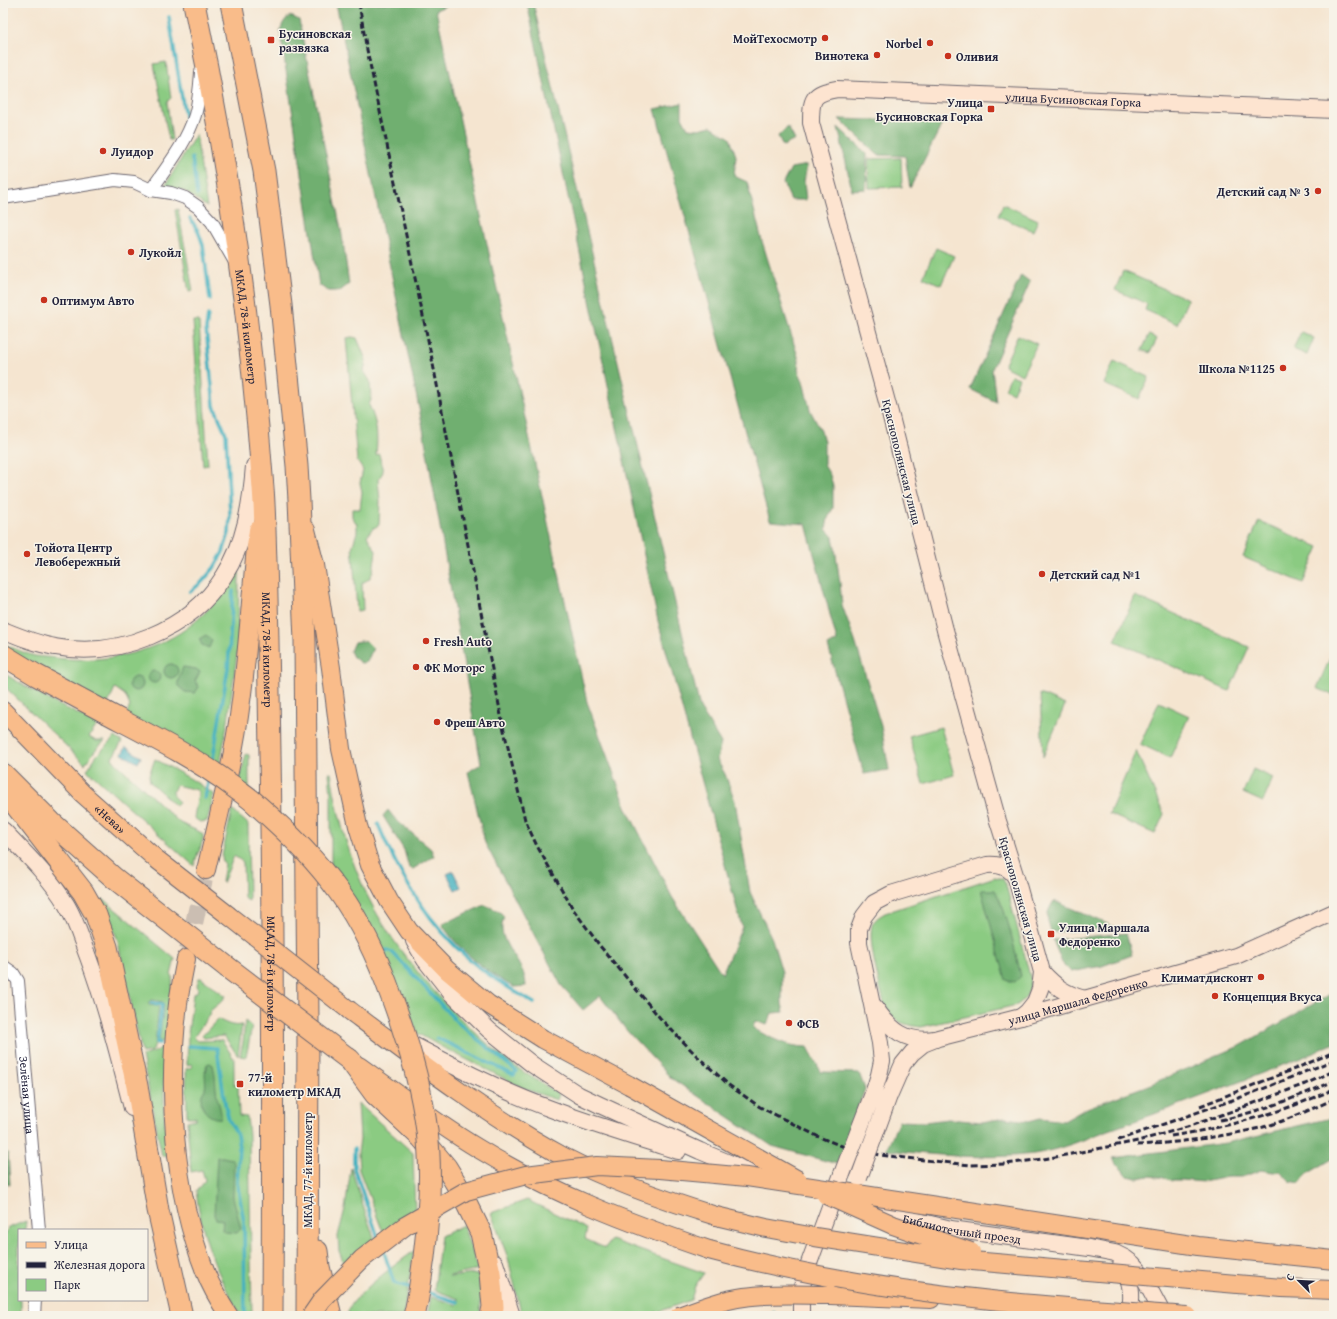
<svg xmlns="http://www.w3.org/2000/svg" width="1337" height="1319" font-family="'Gentium Book Plus',serif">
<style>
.green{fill:#8bcb82;stroke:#56765e}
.forest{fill:#70af70;stroke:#496856}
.water{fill:#43b1c0;stroke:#326a7e}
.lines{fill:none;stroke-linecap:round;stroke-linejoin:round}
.stream{stroke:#43b1c0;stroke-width:3.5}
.primary-tunnel{stroke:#cbbeb2;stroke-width:18;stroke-dasharray:18 9;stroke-linecap:butt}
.street-casing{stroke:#6c666f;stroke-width:14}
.secondary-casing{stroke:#6c666f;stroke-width:18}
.primary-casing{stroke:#6c666f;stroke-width:20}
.highway-casing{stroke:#6c666f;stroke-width:23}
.street{stroke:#fff;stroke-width:12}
.secondary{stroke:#fde4d0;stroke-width:16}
.primary{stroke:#f9bc8a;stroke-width:18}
.highway{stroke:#f9bc8a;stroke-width:21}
.rail{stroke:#22223b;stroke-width:3;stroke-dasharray:6 3;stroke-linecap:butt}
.secondary-bridge-casing{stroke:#6c666f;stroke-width:18;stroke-linecap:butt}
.primary-bridge-casing{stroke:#6c666f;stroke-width:20;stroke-linecap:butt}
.highway-bridge-casing{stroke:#6c666f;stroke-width:23;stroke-linecap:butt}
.secondary-bridge{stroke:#fde4d0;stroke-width:16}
.primary-bridge{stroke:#f9bc8a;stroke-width:18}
.highway-bridge{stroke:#f9bc8a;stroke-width:21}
.poi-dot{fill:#c8321e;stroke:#f7f3e8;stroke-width:1.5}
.labels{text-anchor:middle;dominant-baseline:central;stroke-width:3;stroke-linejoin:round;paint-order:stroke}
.poi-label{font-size:12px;font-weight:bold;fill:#22223b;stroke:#f7f3e8;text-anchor:start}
.street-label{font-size:12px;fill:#22223b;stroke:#f7f3e8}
</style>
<rect width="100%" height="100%" fill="#f7f3e8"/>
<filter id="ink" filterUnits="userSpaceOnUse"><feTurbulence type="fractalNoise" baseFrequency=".025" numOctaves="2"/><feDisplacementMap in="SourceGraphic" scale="8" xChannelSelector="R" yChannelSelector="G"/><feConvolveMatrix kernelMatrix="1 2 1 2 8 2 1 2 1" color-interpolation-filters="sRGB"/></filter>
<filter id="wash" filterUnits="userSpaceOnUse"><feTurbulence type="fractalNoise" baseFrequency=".012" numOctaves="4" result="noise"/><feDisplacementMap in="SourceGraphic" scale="16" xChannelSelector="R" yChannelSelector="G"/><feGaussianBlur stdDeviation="0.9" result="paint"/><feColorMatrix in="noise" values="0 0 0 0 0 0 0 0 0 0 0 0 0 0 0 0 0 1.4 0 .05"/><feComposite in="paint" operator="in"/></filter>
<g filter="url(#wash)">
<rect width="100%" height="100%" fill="#f5e5d0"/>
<path class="green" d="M166,62L171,98L167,102L172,140H169L154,64Z
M196,134L207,207L184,191L165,186Z
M901,158L902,187L869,188L868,159Z
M1003,204L1038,220L1033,231L998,216Z
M178,209L193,291L189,292L175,210Z
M936,248L954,256L941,285L923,277Z
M1123,271L1188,299L1177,324L1145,310L1147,304L1115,290Z
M193,321H199L208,465L203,466Z
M1301,332L1314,338L1307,355L1293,349Z
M1018,335L1037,344L1022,375L1004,366Z
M1149,335L1157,339L1150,353L1142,350Z
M352,337L357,338L366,360L364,371L370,381L371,400L369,405C377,423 378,434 376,455L379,454L383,472L378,480L380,501L379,525L372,529L367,536L376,551L373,572L369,579L362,583L363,610L357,611L353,556L352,548L357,532V524L352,517V509H360L362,492L360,483L363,470L357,461L346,338Z
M1114,361L1149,377L1139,399L1104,384Z
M1011,375L1019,378L1013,393L1005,389Z
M1259,521L1319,547L1303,583L1243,557Z
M237,573H239L238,647L228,720L219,770L126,715L130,706L125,695L115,688L107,706L3,648V644C13,648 24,653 35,656C41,657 49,657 56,658C102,663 149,655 187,628C208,613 222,593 237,573Z
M1135,596L1249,647L1229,691L1115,641Z
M1334,649V696L1317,688Z
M3,673L51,701L98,724L89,737L96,741H105L97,748L85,764L3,685Z
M1040,694L1065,705L1043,757Z
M1159,702L1189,716L1170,758L1140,744Z
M941,727L954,775L923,784L909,736Z
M115,737L122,742L112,758L115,762L180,823L200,832L203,835V839L199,852H198L194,866L87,770L97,755Z
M1136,751L1164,814L1155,834L1109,814Z
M246,754L249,755V792L239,783Z
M155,759L191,779L214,794L207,821L200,822L194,818L198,793L197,790L176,785L173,791V796L179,802L176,806L150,782L149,775Z
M1253,769L1273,778L1263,802L1243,793Z
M329,773H331C337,811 346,848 362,884C390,949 449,1012 503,1057C520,1071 540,1082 559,1094L557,1100L525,1089L440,1046L417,1033L401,992L331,874V796Z
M232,810L248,824L249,901L244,898L243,862L234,856L223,883L222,882L225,864L223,862L222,856Z
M995,877L1003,879L1006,885L1031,980C1030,991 1027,999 1017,1005L921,1027C903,1025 891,1021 884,1003C880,986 866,937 873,923C876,918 880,916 885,913Z
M103,899L175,959L171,975L173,977L165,1042L159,1041L164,1005L163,1002L151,1000L148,1003L149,1005L159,1006L155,1044L152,1051L142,1053L117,938L101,900Z
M199,978H201L226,996L221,1002L210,1011L209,1015L194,1037L198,1041L222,1040L234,1059V1085H238L239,1116L247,1117L249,1135L252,1316H241C218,1277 201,1236 196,1190L200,1188L205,1180L202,1170L191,1172L187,1121L196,1119V1117H187L186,1069L192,1067L191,1064L187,1065L188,1034L193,994L197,992L198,988L197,985Z
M218,1019C225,1023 233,1027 242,1025L238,1056L224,1036L204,1038L202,1036Z
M245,1021L252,1027L246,1057L240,1056L243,1042Z
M160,1048H164V1110L167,1155L162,1156L142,1056L157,1051Z
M358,1103L413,1153L415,1213L386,1236L381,1227L359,1170L358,1153L360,1139Z
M351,1168L365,1212L376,1243L346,1269L339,1251L338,1236L345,1209Z
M527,1200L587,1229L585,1239L605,1248L611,1240L704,1273L695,1286L691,1300L646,1316H522L508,1258L491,1213Z
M26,1221L25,1230H19V1300H21V1316H3V1239L8,1228Z
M463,1225L478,1268L474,1271L449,1276L450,1277L474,1274L479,1276L481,1299L480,1316H465L456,1313L455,1316H427L431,1297L457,1305L459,1299L434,1290L441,1236Z
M414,1251L403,1316H348C343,1301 402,1260 414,1251Z"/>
<path class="forest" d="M336,3H452L436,10L587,702L627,809L672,897L722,974L742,927L658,621L527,3H533L700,708L721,743L717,760L725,774L735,801L750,892L772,939L782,972V1004L784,1012L772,1013L767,1025L755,1021L753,1028C770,1038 787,1047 808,1047L821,1072L859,1073L865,1089L837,1164L772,1146L671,1078L627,1031L600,996L583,1010L561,985L485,843L468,772L481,764L422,423Z
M291,16L299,20L342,235L349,284L340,291H328L319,285L280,31C282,25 284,19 291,16Z
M682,103V117L688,128L699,129L711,126L730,138L736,156L734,176L747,182L762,241L799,360L798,370L803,381L810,410L821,431L824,442V465L830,475L833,486V508L828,518L826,529L833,537L835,548L840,583L842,605L855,641L881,726L889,770L864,774L828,646L837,641L806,524L770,521L655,109Z
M839,119L943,122L910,188L905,156L878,155Z
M788,127L795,140L783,146L778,136Z
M838,127L867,154L866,189L852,190Z
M807,165L804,182L806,200H791L783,183L791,168Z
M1021,275L1030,282L992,369L996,402L970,389Z
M206,635L212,640L209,648L202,645L199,639Z
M361,641L367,642L373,648L367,662L361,663L353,657L350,651L354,642Z
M164 671a7 7 0 1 1 14 0a7 7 0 1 1-14 0Z
M183,667L196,669L200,672L195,681L199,687L195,693L185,692L178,686C177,680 181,673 183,667Z
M148 677a6 6 0 1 1 12 0a6 6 0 1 1-12 0Z
M129 684a7 7 0 1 1 14 0a7 7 0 1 1-14 0Z
M388,810L396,820L431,849L434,856L413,869L409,868L404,850L383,816Z
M981,890H995C1009,917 1014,947 1021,976L1015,982L1006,980Z
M1054,901L1117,928L1051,932C1047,918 1045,914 1054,901Z
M485,905L499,911L504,916C502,923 501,928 503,935C507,952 526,966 526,986L514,987C490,975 456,948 442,924Z
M1126,933L1132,955L1102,966L1071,972L1062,963L1053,940Z
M1334,992V1043L1316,1052C1247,1079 1179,1106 1109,1130C1085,1139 1060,1150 1034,1154C984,1160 935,1155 886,1150L899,1121L925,1122L948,1119L982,1122L1005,1118L1029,1121L1040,1118L1064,1121L1087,1108L1151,1084L1242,1045Z
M210,1063L213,1065C216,1075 215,1086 217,1096C218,1103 222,1111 221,1118C209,1120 198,1107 202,1095C202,1093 204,1091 205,1089C207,1080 203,1075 207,1064Z
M1334,1116V1158L1307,1174L1300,1183L1290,1181L1280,1171L1273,1172L1261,1170L1242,1177H1227L1203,1182L1182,1180H1171L1160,1177L1149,1176L1138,1178L1127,1176L1113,1158L1226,1143L1327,1119Z
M3,1151L8,1153L10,1185L3,1183Z
M217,1157H223L232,1159L234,1163L233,1197L241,1229L237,1233L224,1232L222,1230L223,1220L216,1219L214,1215Z"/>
<path class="water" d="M126,747L141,757L138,763L122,754Z
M453,871L461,887L455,890L447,874Z"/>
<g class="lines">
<path class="stream" d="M169,17L185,117
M192,158L197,195
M190,218L198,231L203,245L210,299
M190,592L202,582L214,568L223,552L229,533L230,515L226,434L214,406L206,329L208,315
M212,764L228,668L233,591
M205,798L209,778
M378,824C399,876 428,923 471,961C490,977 512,990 534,1003
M382,953L387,950L392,952L458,1023L516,1071L514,1075L437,1038
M151,1003L162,1004L157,1043H160
M189,1046L217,1048L225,1104L229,1120L237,1134L239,1147L237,1182L244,1222L245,1316
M354,1149V1168L379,1240
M383,1249L394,1283L412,1288
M426,1292L458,1302
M770,1316L774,1313"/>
</g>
</g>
<g filter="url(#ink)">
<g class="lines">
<path class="primary-tunnel" d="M188,950L206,870"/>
<defs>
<g id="street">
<path d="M151,190C167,167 187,142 195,115C199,101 200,86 201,72"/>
<path d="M3,198L115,180L134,182L151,190L171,193L185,198L198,207L212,222L235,262"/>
<path id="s1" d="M3,966L13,973L18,981L39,1230"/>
<path d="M34,1316L35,1300"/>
</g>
<g id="secondary">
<path d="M3,630C20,637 37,644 55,647C117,659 190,630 224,576C245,544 251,503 254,466"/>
<path d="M3,830C25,853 49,876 66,904C76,920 81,939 88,957C106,1006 119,1057 132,1108"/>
<path d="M414,941L425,960L451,993L489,1030L533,1065L579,1095L600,1105L700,1151L734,1165L759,1174"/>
<path d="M1042,972C1056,987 1065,994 1085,999"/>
<path d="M875,1007C890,1030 906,1043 935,1039"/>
<path id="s2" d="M1021,1017L1027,1012L1035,1002L1040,989L1042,972L1016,878L998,821L945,630L890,413L811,123C811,99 812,93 837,89L1334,110"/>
<path d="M400,1038C449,1064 499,1090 551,1109C593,1125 636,1137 678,1151"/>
<path d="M874,1091L879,1075L882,1061L880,1043L859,943V929L864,916L874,903L891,894L987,865C1000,864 1009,867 1016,878"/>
<path id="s3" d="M889,1096L903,1064L912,1053L923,1044L938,1038L1021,1017L1236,956L1334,912"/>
<path id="s4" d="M873,1210L951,1229L1089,1248L1115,1253L1125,1258L1133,1264L1141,1273L1164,1316"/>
<path d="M495,1263L512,1316"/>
<path d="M1121,1265C1132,1281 1133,1297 1129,1316"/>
<path d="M801,1316V1291L805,1274L842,1174"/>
</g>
<g id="primary">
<path d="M306,530L315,565L331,668L341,749L358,826L370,865L389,901L409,931L447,970L488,1004L543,1039L629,1085"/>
<path id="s5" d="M3,711L83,794L155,858L228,915"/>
<path d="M206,870C219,814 234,759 241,701C249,644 251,587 258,530"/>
<path d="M186,959C183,974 180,989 178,1004C167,1090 173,1190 205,1271C211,1287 220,1302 229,1316"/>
<path d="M349,1010C418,1062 487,1115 564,1157C612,1182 664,1200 716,1216"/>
<path d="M359,1066C398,1094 437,1124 479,1149C551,1193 629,1223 709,1250"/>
<path d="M830,1295L931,1299"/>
</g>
<g id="highway">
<path id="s6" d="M194,3C228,163 251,325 263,488C265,512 265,537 266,561C268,625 269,689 270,753C273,941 273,1128 272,1316"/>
<path d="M231,3L264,171L281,305L297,466L299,500L305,641L308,1024L307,1316"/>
<path d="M3,655L36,675L105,712"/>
<path d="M3,774L51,822L114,878L227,967"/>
<path d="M3,789L83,892L96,915L107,947L137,1086L158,1210L182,1316"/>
<path d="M350,1060L375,1094L421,1137L446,1167L460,1190L481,1233L490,1273L493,1307L491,1316"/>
<path d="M317,1251L319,1267L331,1316"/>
</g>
</defs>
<use href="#street" class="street-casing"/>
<use href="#secondary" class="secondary-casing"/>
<use href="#primary" class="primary-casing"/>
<use href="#highway" class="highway-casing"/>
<use href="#street" class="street"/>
<use href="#secondary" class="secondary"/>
<use href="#primary" class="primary"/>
<use href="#highway" class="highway"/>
<path class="rail" d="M359,3L366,45L432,359L503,726L525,820L537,846L573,909L600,946L660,1018L697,1056L730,1086L760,1107L819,1137L847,1148L880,1155L970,1165L1006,1164L1050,1158L1138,1141L1187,1127L1241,1108L1305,1084L1334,1071
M1200,1106L1297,1068L1334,1052
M1220,1120C1259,1112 1298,1097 1334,1081
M1171,1136C1228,1127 1282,1113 1334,1089
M1118,1140L1250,1094L1334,1060
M1137,1145C1178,1143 1220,1137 1260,1128C1283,1122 1312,1109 1334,1099"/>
<defs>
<path id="secondary-bridge" d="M842,1174L874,1091
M859,1178L889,1096"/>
<path id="primary-bridge" d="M228,915L349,1010
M629,1085L798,1180
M826,1195L893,1225L971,1252
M716,1216L766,1228L815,1237L961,1260L1282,1288L1334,1290
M709,1250C801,1275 896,1290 991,1300C1056,1307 1122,1311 1187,1316
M311,1316L322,1300L362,1259L405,1226L466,1191L526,1175L597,1166L660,1169L747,1177L1198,1246L1334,1260
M679,1316C701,1308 721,1300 744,1297C772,1293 802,1295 830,1295"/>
<path id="highway-bridge" d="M105,712C149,735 194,757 234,787C242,793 250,798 257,805C287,831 316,860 339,892C362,924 379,961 392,998C408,1041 421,1085 427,1131C432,1172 429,1216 424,1257C421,1277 419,1297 414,1316
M227,967L350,1060"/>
</defs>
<use href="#secondary-bridge" class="secondary-bridge-casing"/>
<use href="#primary-bridge" class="primary-bridge-casing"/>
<use href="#highway-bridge" class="highway-bridge-casing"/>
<use href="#secondary-bridge" class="secondary-bridge"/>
<use href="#primary-bridge" class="primary-bridge"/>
<use href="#highway-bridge" class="highway-bridge"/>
</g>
</g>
<g class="poi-dot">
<circle cx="825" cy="38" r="4"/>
<rect x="267" y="36" width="8" height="8" rx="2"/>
<circle cx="930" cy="43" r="4"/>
<circle cx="877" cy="55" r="4"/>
<circle cx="948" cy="56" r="4"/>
<rect x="987" y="105" width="8" height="8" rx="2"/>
<circle cx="103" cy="151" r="4"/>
<circle cx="1318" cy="191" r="4"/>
<circle cx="131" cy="252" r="4"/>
<circle cx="44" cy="300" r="4"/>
<circle cx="1283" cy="368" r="4"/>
<circle cx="27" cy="554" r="4"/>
<circle cx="1042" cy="574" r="4"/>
<circle cx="426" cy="641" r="4"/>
<circle cx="416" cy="667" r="4"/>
<circle cx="437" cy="722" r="4"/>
<rect x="1047" y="930" width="8" height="8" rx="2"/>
<circle cx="1261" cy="977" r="4"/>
<circle cx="1215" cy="996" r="4"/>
<circle cx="789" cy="1023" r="4"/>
<rect x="236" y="1080" width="8" height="8" rx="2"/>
</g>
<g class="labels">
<g class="poi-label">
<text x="279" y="33">Бусиновская<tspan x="279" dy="14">развязка</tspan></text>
<text x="817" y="38" text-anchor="end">МойТехосмотр</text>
<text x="922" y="43" text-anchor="end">Norbel</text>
<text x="869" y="55" text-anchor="end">Винотека</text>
<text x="956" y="56">Оливия</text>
<text x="983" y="102" text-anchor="end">Улица<tspan x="983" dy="14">Бусиновская Горка</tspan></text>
<text x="111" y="151">Луидор</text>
<text x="1310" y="191" text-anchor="end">Детский сад № 3</text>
<text x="139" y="252">Лукойл</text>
<text x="52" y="300">Оптимум Авто</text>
<text x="1275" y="368" text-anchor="end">Школа №1125</text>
<text x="35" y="547">Тойота Центр<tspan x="35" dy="14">Левобережный</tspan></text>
<text x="1050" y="574">Детский сад №1</text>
<text x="434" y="641">Fresh Auto</text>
<text x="424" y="667">ФК Моторс</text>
<text x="445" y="722">Фреш Авто</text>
<text x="1059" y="927">Улица Маршала<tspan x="1059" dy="14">Федоренко</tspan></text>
<text x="1253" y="977" text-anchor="end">Климатдисконт</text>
<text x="1223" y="996">Концепция Вкуса</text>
<text x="797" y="1023">ФСВ</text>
<text x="248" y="1077">77-й<tspan x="248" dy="14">километр МКАД</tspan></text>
</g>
<g class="street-label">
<text stroke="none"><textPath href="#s2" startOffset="1218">улица Бусиновская Горка</textPath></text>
<text stroke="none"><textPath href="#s6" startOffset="328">МКАД, 78-й километр</textPath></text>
<text transform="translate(902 462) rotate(76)">Краснополянская улица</text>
<text stroke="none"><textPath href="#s6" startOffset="652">МКАД, 78-й километр</textPath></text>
<text stroke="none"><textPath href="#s5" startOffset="152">«Нева»</textPath></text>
<text transform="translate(1021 899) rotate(74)">Краснополянская улица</text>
<text stroke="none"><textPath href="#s6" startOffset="976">МКАД, 78-й километр</textPath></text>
<text stroke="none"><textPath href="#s3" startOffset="224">улица Маршала Федоренко</textPath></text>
<text stroke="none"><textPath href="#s1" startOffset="136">Зелёная улица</textPath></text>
<text transform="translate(307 1170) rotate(-90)">МКАД, 77-й километр</text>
<text stroke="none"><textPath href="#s4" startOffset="91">Библиотечный проезд</textPath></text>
</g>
</g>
<rect width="1337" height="1319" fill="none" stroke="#f7f3e8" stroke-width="16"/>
<rect x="18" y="1229" width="130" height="72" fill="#f7f3e8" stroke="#a29fa3"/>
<rect x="26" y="1242" width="20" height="6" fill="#f9bc8a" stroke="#a29fa3"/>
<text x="54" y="1249" font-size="12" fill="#22223b">Улица</text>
<rect x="26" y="1262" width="20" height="6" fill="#22223b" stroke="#a29fa3"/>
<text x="54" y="1269" font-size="12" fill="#22223b">Железная дорога</text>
<rect x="26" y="1279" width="20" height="12" fill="#8bcb82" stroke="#a29fa3"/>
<text x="54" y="1289" font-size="12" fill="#22223b">Парк</text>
<g transform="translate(1299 1281) rotate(294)" stroke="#f7f3e8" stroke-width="3" paint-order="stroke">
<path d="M0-3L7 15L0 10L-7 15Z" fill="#22223b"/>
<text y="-6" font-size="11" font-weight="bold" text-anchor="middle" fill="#22223b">С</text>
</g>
</svg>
